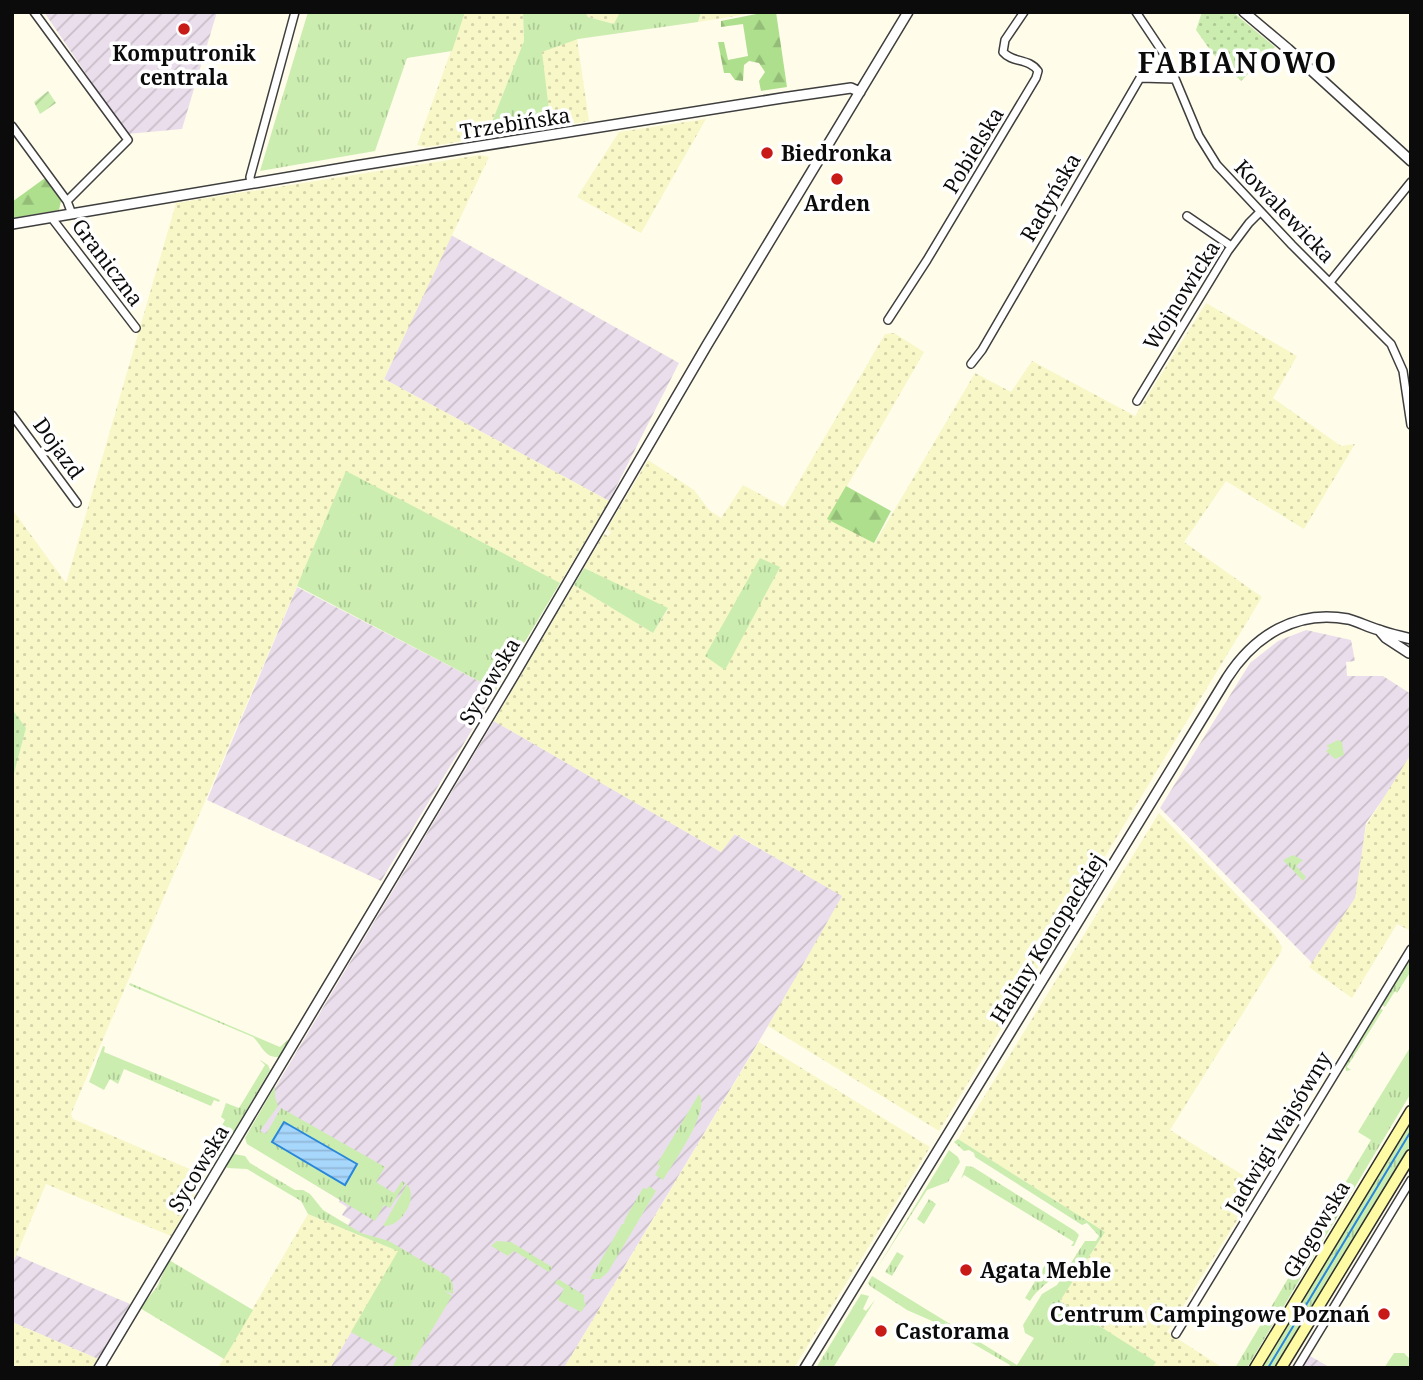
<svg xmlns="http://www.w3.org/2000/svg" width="1423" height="1380" font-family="'Noto Serif',serif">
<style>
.industrial{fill:url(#industrial-furrows)}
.farmland{fill:url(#farmland-dots)}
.grass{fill:url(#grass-tufts)}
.forest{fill:url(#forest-firs)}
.park{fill:url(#park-dots)}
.garden{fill:url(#garden-furrows)}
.water{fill:url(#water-rules);stroke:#2887da;stroke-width:2}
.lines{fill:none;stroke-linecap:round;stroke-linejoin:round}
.stream{stroke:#2887da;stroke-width:2}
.minor-casing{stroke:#3e3e3e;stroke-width:10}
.tertiary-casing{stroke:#3e3e3e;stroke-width:12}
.secondary-casing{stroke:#2d2d2d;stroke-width:13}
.minor{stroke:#fff;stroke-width:7}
.tertiary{stroke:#fff;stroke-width:9}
.secondary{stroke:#fffba5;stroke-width:10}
.poi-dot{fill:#c81a17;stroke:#fff;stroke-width:2.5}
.labels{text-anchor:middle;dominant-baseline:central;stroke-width:7;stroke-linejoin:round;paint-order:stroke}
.poi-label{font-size:21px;font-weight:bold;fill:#0b0b0b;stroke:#fff;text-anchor:start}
.street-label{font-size:21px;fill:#0b0b0b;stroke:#fff}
.district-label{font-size:28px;font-weight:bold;letter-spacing:2px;fill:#0b0b0b;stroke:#fff}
</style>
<defs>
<pattern id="industrial-furrows" width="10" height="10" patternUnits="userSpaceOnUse" patternTransform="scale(1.75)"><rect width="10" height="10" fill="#ebdeec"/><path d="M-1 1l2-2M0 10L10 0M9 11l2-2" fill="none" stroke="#c8bdc9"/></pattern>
<pattern id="farmland-dots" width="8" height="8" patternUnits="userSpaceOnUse" patternTransform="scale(1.75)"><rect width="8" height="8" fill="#f8f7c7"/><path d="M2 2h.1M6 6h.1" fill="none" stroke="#d3d2aa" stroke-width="1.8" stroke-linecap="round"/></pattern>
<pattern id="grass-tufts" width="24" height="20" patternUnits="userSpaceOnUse" patternTransform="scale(1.75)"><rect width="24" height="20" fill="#cbedb0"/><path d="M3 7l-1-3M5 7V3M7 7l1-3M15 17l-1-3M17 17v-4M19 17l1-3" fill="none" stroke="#adca96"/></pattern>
<pattern id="forest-firs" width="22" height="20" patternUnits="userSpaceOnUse" patternTransform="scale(1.75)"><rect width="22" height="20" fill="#addf8d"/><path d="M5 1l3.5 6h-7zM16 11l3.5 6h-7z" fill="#94be78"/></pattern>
<pattern id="park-dots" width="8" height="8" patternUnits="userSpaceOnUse" patternTransform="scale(1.75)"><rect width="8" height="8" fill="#cbedb0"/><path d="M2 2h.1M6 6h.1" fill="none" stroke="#adca96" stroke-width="1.8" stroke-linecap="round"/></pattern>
<pattern id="garden-furrows" width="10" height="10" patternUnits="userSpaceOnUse" patternTransform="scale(1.75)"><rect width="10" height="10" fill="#cbedb0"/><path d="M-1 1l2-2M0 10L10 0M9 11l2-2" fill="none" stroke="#adca96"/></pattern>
<pattern id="water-rules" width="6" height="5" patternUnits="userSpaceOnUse" patternTransform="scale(1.75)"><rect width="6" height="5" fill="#a8d7fc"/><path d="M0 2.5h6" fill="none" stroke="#8fb7d7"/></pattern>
</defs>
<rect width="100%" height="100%" fill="#fffcea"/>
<path class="industrial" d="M44,12H217L182,129L127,134Z
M451,235L679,363L609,501L384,379Z
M297,587L496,690L381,881L207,800Z
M1306,630L1351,640L1355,661L1346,662L1347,676H1383L1411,694V760L1366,823L1356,899L1312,963L1160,808L1250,663L1278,641Z
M494,721L721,852L734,834L843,896L768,1026L564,1368H330L398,1252L327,1222L331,1216L348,1225L351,1220L342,1215L347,1207L339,1202L340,1200L260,1151L253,1125Z
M16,1255L130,1304L98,1359L12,1322V1265Z
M1310,1356L1331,1368H1300L1307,1357Z"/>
<path class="farmland" d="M465,12H523L524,41L486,137L427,147L417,145Z
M585,12H620L615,24L588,17Z
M701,12H760L698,22Z
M577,39L589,121L551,127L541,52Z
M706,119L641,233L577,197L619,132Z
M480,155L489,157L384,379L609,501L560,583L346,472L71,1114L73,1119L206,1176L171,1236L46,1184L12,1265V781L26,728L12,709V509L66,583L176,203Z
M1206,303L1297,356L1273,398L1341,446L1355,444L1304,529L1226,481L1184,542L1262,597L939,1131L768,1026L842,896L735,834L721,852L494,721L574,585L653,633L668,609L584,568L604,534L608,536L611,532L607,529L648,460L694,490L709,510L721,518L743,485L784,507L885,334L894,333L924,352L828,519L875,543L975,373L1011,392L1032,361L1135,416Z
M1411,754V931L1397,924L1352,998L1309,967L1355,898L1366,826Z
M1159,813L1275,935L1282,947L1281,952L1170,1130L1259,1185L1167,1332L1223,1368H1152L1121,1340L1060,1301L1105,1232L958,1139Z
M759,1042L930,1147L794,1368H564Z
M308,1214L399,1251L330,1368H218Z
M12,1322L98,1359L92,1368H12Z"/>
<path class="grass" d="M308,12H465L452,51L407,58L375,151L260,171Z
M523,12H585L588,17L614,24L620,12H701L698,22L578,39L542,52L551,127L486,137L524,41Z
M346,471L560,583L496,690L297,586Z
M760,558L780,567L725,670L705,656Z
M584,568L668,608L653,633L574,585Z
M1338,740L1342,742L1344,755L1335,759L1326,751L1330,748L1326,746Z
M1293,855L1303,860L1296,866L1306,877L1303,881L1283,860Z
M1411,956V971L1397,993L1395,991L1385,1007L1382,1005Z
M130,983L280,1047L290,1038L279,1057C264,1058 262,1045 253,1037L129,985Z
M1379,1008L1383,1010L1347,1067L1351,1070L1346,1071L1345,1064Z
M103,1046L105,1047L104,1052L220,1100L219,1102L214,1100L211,1106L124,1069L118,1084L110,1079L104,1090L89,1082Z
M1411,1046V1093L1247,1368H1235L1309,1243L1308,1236L1312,1238L1371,1140L1358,1132Z
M260,1060L268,1065L270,1070L219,1158L210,1161L203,1158L225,1120L221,1117L226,1103L239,1108L265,1065Z
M275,1086V1097L278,1106L260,1131L266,1134L281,1108L385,1167L376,1182L394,1193L402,1181L405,1183L390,1208L384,1205L375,1221L247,1144L245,1138Z
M699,1094C711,1111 673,1163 663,1180L655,1175L660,1166L657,1164Z
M1411,1120V1145L1277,1366L1276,1368H1261Z
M958,1139L1105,1232L1060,1301L1156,1362L1152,1368H1009L1010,1365L939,1324L907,1310L870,1286L868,1283L872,1276L1017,1365L1034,1338L1025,1333L1023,1325L1042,1294L1057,1285L1085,1241H1096L1099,1236L1087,1223L1082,1225L975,1157L974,1153L969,1150L964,1151L954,1142Z
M949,1150L958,1157L960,1162L948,1182L927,1190L876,1270Z
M234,1154L245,1156L250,1163L295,1190H303L310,1194L323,1210L361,1233L389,1241L449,1277L453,1285V1294L445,1291L452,1296L414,1360H412L413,1361L409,1368H392L397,1358L351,1332L398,1251L308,1214L301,1201L247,1169L227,1168L226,1162Z
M966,1166L973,1167L1075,1231L1079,1235L1074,1246H1071L1074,1242L964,1175L961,1179Z
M407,1184C419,1199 401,1227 383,1226Z
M649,1186L656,1191L608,1272L600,1279H590L622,1224H624L625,1219L643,1188L647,1189Z
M929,1199L936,1204L924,1224L917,1219Z
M497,1241L511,1242L552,1267L549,1272L514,1251L508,1256L491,1246Z
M897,1252L904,1256L892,1276L885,1272Z
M169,1260L253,1310L224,1359L140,1308L157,1287Z
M1045,1265L1056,1271L1059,1267L1060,1269C1051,1283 1038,1287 1030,1301L1025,1298Z
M558,1279L584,1295V1302L586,1304L581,1312L558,1300L564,1289L555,1283Z
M861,1294L869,1296L863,1309L866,1311L875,1300L833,1368H816Z
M1394,1353H1404L1410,1359L1411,1368H1384Z"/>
<path class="forest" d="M767,12H776L787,87L761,91L759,81L765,72L759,63L749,61L744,65L743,81L735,80L730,73H724L718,42H724L728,60L748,56L743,24L721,27V21Z
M45,178L61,201L59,210L12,218V202Z
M846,486L891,511L874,543L827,519Z"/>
<path class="park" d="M1202,12H1233L1275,47L1241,81L1213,54L1196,30Z
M12,709L26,728L12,781Z"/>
<path class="garden" d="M48,91L56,103L40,114L34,102Z"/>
<path class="water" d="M284,1122L357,1164L345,1185L272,1142Z"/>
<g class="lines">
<path class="stream" d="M1268,1368L1411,1131"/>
<defs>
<path id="minor" d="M34,12L128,140L67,201
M1136,12L1166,57L1199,136L1217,165L1292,245L1391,344L1403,371L1411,425
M12,126L67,201L72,214
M251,183L250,177L295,12
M1187,216L1231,246
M51,217L136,328
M1330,282L1411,182
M888,320L927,260L1036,78L1038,71C1029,58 1012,63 1003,52L1005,40L1024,12
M971,364L982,350L1140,78L1175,79
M1137,401L1228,251L1249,223L1260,212
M12,415L77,503
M1176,1334L1411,949
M1297,1368L1411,1180"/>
<path id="tertiary" d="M1244,12L1288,49L1411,161
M12,224L355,166L782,98L851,88L860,92
M1380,631L1386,638L1409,653
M99,1368L514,675L707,345L908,12
M805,1368L1227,678C1254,636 1296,609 1348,619C1359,622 1368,627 1379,630C1389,634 1400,636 1411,639"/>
<path id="secondary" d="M1255,1368L1411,1111
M1281,1368L1411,1155"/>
</defs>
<use href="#minor" class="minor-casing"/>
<use href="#tertiary" class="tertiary-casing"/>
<use href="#secondary" class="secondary-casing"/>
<use href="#minor" class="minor"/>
<use href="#tertiary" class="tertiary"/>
<use href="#secondary" class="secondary"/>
</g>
<g class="poi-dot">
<circle cx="184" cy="29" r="7"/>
<circle cx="767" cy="153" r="7"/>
<circle cx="837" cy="179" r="7"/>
<circle cx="966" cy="1270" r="7"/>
<circle cx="1384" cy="1314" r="7"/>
<circle cx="881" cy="1331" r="7"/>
</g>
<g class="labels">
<g class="poi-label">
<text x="184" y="53" text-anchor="middle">Komputronik<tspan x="184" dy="24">centrala</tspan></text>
<text x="781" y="153">Biedronka</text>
<text x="837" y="203" text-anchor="middle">Arden</text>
<text x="980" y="1270">Agata Meble</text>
<text x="1370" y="1314" text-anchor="end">Centrum Campingowe Poznań</text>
<text x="895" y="1331">Castorama</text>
</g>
<g class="street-label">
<text transform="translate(515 123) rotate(-9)">Trzebińska</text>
<text transform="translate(973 150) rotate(-59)">Pobielska</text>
<text transform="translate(1050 197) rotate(-60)">Radyńska</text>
<text transform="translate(1285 211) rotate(46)">Kowalewicka</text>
<text transform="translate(108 262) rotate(53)">Graniczna</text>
<text transform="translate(1181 295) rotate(-58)">Wojnowicka</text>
<text transform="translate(59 448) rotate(54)">Dojazd</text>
<text transform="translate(489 681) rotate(-59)">Sycowska</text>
<text transform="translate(1047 938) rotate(-58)">Haliny Konopackiej</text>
<text transform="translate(1278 1132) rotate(-59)">Jadwigi Wajsówny</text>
<text transform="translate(198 1168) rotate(-59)">Sycowska</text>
<text transform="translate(1316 1229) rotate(-59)">Głogowska</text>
</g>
<g class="district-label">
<text x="1238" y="62">FABIANOWO</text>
</g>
</g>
<rect width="1423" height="1380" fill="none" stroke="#0b0b0b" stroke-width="28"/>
</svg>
